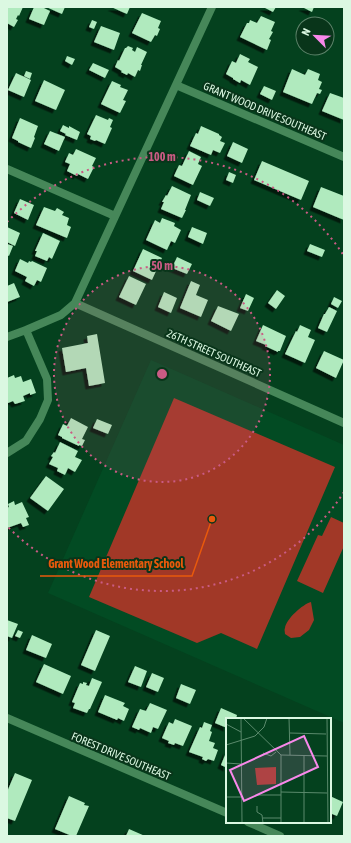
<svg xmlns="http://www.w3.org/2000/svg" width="351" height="843" font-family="'Asap Condensed',sans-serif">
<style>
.built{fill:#024b23}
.green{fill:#a13827}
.building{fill:#b0eabe;filter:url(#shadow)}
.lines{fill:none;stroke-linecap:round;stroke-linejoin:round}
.minor{stroke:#468759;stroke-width:8}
.tertiary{stroke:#468759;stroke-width:8}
.ring{fill:none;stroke:#ca5b84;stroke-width:2;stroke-dasharray:2 4}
.labels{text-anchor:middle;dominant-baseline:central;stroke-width:4;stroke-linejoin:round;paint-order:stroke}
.street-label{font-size:11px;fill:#dbf8e2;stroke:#09351a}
.inset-road{fill:none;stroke:#5a8a6c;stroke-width:1}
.view{fill:#f888ea;fill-opacity:0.15;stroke:#f888ea;stroke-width:2}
.inset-edge{fill:none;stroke:#dbf8e2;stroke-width:2}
.centre{fill:#ca5b84;stroke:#09351a;stroke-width:2}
.ring-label{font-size:12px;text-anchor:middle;font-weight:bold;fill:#ca5b84;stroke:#09351a;stroke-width:4;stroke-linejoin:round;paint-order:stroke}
.leader{fill:none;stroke:#e8590c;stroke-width:1.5}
.callout-dot{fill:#e8590c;stroke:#09351a;stroke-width:1.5}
.callout-label{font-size:12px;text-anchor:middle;font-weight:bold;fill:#e8590c;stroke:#09351a;stroke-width:4;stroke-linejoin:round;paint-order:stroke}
</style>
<defs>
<filter id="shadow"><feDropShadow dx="-3.5" dy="3.5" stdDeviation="0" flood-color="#0009"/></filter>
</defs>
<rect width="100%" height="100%" fill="#04411e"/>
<path class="built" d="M151,360L344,445V723L48,593Z"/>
<path class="green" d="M174,398L335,467L257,649L221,633L197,643L89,597Z
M331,517L344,523V546L323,593L297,581L318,535L322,536Z
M311,602L314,620L309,630L300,637L291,638L285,634C285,632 284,630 285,628C286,619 303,604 311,602Z"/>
<path class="building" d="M7,7H23L19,16L18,15L16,19L18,20L14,27L7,23Z
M34,7H42L50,11L44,25L29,19Z
M46,7H65L62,14Z
M111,7H130L127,14Z
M263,7H276L273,12Z
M302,7H314L312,12Z
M142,13L161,21L158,28L160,29L157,36L155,35L151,42L132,33Z
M261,16L275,22L271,31L273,32L269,39L271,40L267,50L240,37L247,23H249L250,20L257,23Z
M92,20L97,22L94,29L89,27Z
M101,26L120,33L114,50L94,42Z
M128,46L133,48L132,50L135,52L137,47L147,52L141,65H142L140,71L138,70L135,77L128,73L127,75L121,72L122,71L115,67L118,60L119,61L125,48H126Z
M240,54L250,59L248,62L258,67L250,85L241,80L240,83L233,79V78L226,74L232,61L236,63Z
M67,56L75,59L72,65L65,61Z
M93,63L109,70L105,78L89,70Z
M292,69L305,75L308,69L320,74L318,80L322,82L319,89L322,90L320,94L317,93L312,104L283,92Z
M26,71L32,73L30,79L24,76Z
M16,73L31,80L24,97L8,90Z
M44,80L65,90L56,110L35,101Z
M112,81L121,85L120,87L128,90L123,100L126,101L120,113L101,104Z
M264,86L276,91L272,100L260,94Z
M330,93L344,98V120L322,111Z
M96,115L108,120L109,118L113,120L110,127L112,128L105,144L96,140L95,141L90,139L91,136L87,134Z
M20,118L38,126L34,137L35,138L31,148L18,142V141L12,138Z
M63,125L69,128V126L80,132L77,140L65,135L66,134L60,131Z
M201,126L219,134V135L222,137L220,141L225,143L220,153L213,150L211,155L190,146L196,133L198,134Z
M50,131L65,137L59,151L44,144Z
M233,142L248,149L242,163L227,156Z
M76,149L96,158L92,166L94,167L88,179L78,174L77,176L67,171L70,164L65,162L69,153L73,155Z
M189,151L201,157L198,164L202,166L193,185L174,176L179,165L182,166Z
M262,161L309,181L301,200L254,180Z
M229,172L236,175L233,183L226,180Z
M172,186L191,195L185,210H186L182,218L161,209L164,202H162L166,195L167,196Z
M321,187L344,196V220L313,207Z
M200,192L214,198L210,206L197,200Z
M20,199L34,205L28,220L14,213Z
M44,207L55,211L57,208L64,212L62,215L69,218L67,225L71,227L67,238L36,225Z
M162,218L175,223L174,226L181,230L175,243L171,241L167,250L146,240L155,220L160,223Z
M7,227L20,233L15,246L7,242Z
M192,227L207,233L203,244L188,237Z
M43,233L60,241L52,259L49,257L47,261L35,256L37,251H35Z
M7,244L13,246L9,256L7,255Z
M310,244L325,250L322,257L307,251Z
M143,249L162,258L152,280L133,271Z
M177,257L192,264L187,274L172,268Z
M20,259L28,263L29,261L31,262L32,261L47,268L41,282L37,280L34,286L25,281L27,277L15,271Z
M129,276L146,284L136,305L119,297Z
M191,281L200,285L196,295L208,300L201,317L180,308Z
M14,283L20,297L7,302V286Z
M277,290L285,296L276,309L268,303Z
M164,292L177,298L171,313L158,307Z
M246,294L254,298L248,311L240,308Z
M334,297L342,301L338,308L331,304Z
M218,306L239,314L231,331L211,321Z
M329,307L337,311L327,332L318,328L324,314H325Z
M263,325L286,336L280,351H278V352L265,346L266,345L256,341Z
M300,325L311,330L308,337L315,340L305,363L285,354L296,331L297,332Z
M97,334L105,383L89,386L86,368L66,372L62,348L88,343L87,336Z
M324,351L344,360L336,378L316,368Z
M14,375L15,378L21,376L23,382L31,379L36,393L30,395V393L23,396L25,401L15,404L13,401L8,403L7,378Z
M71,418L88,427L82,439L85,440L82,446L79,445V446L62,438V437L58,435L63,424L67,426Z
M97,419L112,425L108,434L93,428Z
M60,442L78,451L75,457L82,460L75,472L68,468L65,475L57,471L58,468L49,464L53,457L51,456L54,452L55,453Z
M46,476L64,489L48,511L30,498Z
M14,501L15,505L22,502L29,517L26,518L29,525L23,527L21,523L7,528V508L9,507L8,504Z
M7,620L18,624L12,638L7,636Z
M18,630L23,632L20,638L15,636Z
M96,630L110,636L95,671L81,665Z
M32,635L52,644L46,658L26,650Z
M44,664L71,676L63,694L36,682Z
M135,666L147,671L141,687L128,682Z
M152,673L164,678L158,692L146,687Z
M92,678L102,682L90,709H89L87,713L73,708L75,703L72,702L80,683L83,684V682L87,683L86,685L89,686Z
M181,684L196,690L190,704L176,698Z
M105,695L125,703L123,706L129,709L124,721L118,718L117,720L98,712Z
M150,703L167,710L158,729L153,727L151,733L140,728L139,730L132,727L140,709L146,711Z
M221,708L237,715L236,719H227V728L215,723Z
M175,719L192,726L183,746L175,743L174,745L168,743L169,741L162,738L169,722L173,724Z
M204,722L212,725L210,731L212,732L209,741L215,743L213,748L218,750L214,761L208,759L206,761L202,759L203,757L189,752L200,727L202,728Z
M227,750V768L221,765Z
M15,773L32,780L15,821L7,818V792Z
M69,796L85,803L84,805L89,806L76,836H72L55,829Z
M330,796L343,802L337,816L330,813Z
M129,829L145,836H126Z"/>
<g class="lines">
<path class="minor" d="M176,85L344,157
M7,169L115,216
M75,303L344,423
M7,337L26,330L61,315L75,303L212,7
M7,453L26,441L40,419L48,400L47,379L26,330"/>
<path class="tertiary" d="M7,718L227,813
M248,822L280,836"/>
</g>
<circle cx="162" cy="374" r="108" fill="#ca5b84" fill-opacity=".12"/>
<g class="ring">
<circle cx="162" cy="374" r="108"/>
<path d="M344 492A217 217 0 0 1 7 526M7 222A217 217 0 0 1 344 256"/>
</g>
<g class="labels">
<g class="street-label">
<text transform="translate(265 111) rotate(23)">GRANT WOOD DRIVE SOUTHEAST</text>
<text transform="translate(214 353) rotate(24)">26TH STREET SOUTHEAST</text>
<text transform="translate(121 756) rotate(23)">FOREST DRIVE SOUTHEAST</text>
</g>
</g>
<g transform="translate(226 718)">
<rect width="105" height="105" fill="#04411e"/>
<path d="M50,49V66L31,67L29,50Z" fill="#a13827"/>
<path class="inset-road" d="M15,0L16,105M17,0L55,37L101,38M63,0L64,37M101,0L102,105M0,6L15,14M64,15L100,16M0,27L29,18L38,9L41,0M37,35L45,38L50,34M55,37V105M78,37V105M0,45L15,46M55,74L101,75M31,77H55M0,79H15M31,88V94L36,97L37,105M37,100H55"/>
<path class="view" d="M78,18L92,49L18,83L4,52Z"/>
<rect width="105" height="105" class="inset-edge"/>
</g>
<circle cx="162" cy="374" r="6" class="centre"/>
<g class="ring-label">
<text x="162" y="161">100 m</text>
<text x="162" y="270">50 m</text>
</g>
<path class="leader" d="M212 519L192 576H40"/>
<circle class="callout-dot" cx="212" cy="519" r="4"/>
<g class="callout-label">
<text x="116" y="568">Grant Wood Elementary School</text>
</g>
<rect width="351" height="843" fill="none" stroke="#dbf8e2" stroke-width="16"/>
<g transform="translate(315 36) rotate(294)"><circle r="19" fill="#09351a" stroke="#5d836a"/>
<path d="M0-3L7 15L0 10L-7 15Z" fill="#f888ea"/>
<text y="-6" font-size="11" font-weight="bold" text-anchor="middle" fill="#dbf8e2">N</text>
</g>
</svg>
